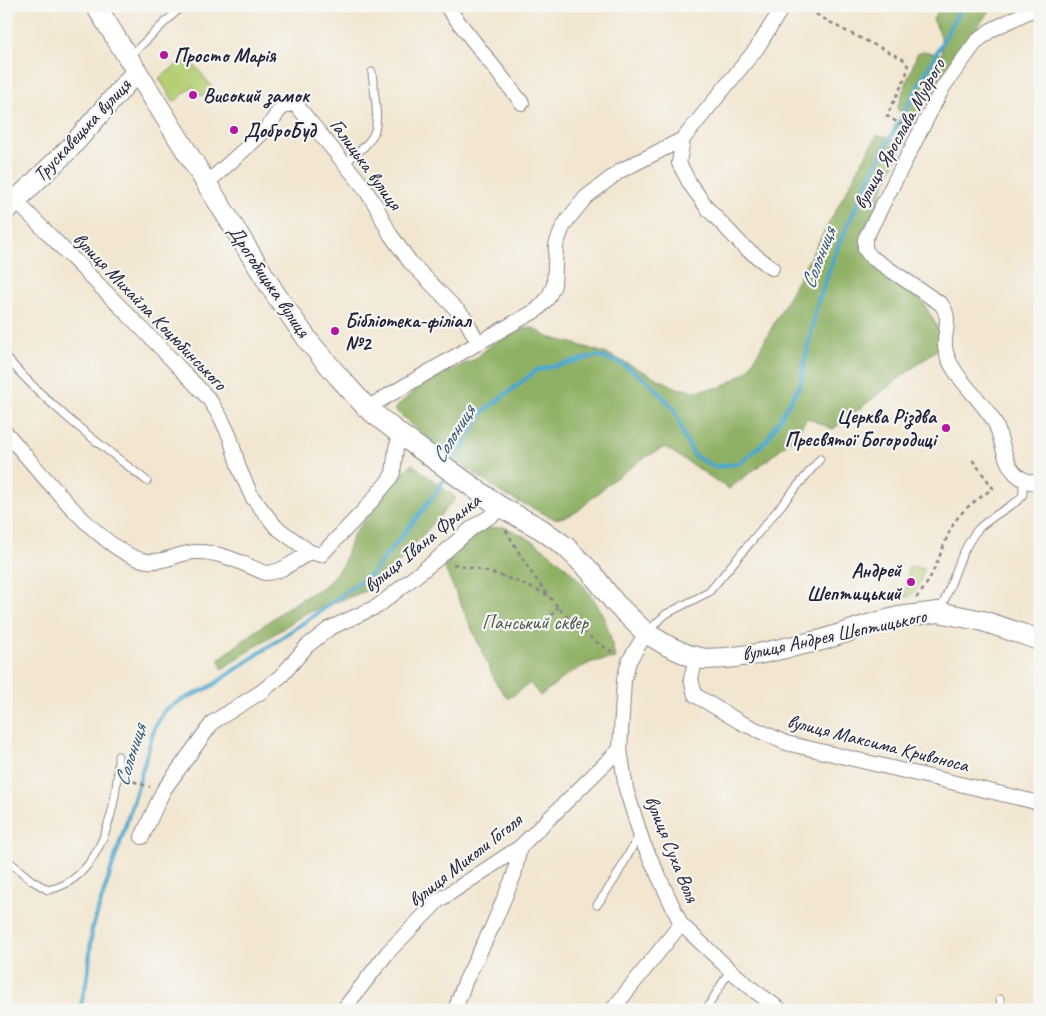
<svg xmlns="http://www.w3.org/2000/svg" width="1046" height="1016" font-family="Caveat,sans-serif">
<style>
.green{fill:#b4ce73;stroke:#6b7857}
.forest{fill:#8fb165;stroke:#586a50}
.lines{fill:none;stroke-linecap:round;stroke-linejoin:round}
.stream{stroke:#4da7ca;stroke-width:4.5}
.lane-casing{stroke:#8a8486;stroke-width:9}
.street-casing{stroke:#8a8486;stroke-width:16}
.secondary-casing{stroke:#8a8486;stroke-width:22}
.path{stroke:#8a8486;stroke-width:2.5;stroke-dasharray:4 4;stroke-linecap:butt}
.lane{stroke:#fff;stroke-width:7}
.street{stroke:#fff;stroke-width:14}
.secondary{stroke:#fff;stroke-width:20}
.poi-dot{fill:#b5179e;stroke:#f6f6f2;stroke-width:2}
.labels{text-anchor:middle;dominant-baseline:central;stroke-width:4.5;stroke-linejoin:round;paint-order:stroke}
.poi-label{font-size:20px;font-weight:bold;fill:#22223b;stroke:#f6f6f2;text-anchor:start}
.street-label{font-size:20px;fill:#22223b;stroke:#f6f6f2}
.park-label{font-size:20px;fill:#4e564c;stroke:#f6f6f2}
.water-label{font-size:21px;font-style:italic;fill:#335774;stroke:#f6f6f2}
</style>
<rect width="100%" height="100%" fill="#f6f6f2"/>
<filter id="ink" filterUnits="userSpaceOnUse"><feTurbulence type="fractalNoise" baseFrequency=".02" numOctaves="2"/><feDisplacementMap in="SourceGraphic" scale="10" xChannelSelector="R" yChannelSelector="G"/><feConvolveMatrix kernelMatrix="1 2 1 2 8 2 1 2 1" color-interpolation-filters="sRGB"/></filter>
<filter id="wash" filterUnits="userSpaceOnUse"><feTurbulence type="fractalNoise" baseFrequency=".0096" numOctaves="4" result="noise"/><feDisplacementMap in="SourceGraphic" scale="20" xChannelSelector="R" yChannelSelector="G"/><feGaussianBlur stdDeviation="1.12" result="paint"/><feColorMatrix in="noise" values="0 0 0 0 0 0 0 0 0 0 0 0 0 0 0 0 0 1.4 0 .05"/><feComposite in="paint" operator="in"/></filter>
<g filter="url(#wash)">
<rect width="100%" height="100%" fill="#f2e6d0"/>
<path class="green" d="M188,57L213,88L202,96L193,86L174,102L159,78Z
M909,566L924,569C920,582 919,593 905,598Z"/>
<path class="forest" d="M941,6H993L955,57L917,116L907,119L897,109L917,54L923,51L942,55L941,36L933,19Z
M877,135L891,137L900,150L859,244L920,297L940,332L939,348L833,429L807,418C789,448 756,467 729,489L665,447L644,458L610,482L578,511L568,516L555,519L503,494L444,452L394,409L415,390L445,373L475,359L492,344L516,329L534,328L548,337L579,345L610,355L677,388L695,391L722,387L748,371Z
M412,464L456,498L381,582L366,591L306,613L222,669L219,659L285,609L327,584L343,564L353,535L397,478Z
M504,527C544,542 588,581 605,620C610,632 612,645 615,658L592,662L568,674L540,696L530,683L508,699L496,683L442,562L481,529Z"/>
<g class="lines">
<path class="stream" d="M452,465L483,412L537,370L597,356L621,363L649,382L675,410L684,437L695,456L715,467L740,463L767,440L800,385L816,308L836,251L873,170L962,6
M80,1010L88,974L92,929L135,796L155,726L165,710L182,700L210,687L322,610L373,572L436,493L447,474"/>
</g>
</g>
<g filter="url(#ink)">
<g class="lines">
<defs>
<path id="lane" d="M129,57L182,6
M345,163C355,154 367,147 373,135C381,122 373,87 372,72
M6,357C47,405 97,442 147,481
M940,610C953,584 959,552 978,529C988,519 1007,508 1019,500L1023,494V481
M648,631L666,614L709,592L820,459
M6,859L31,880L48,890C102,880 119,802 118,756
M597,905L615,879L639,835
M1000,999L1002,1010
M706,1010L730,970"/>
<path id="street" d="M446,6L522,103
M1040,6L991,30L976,42L943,87L865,239V249L871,257L941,304C954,320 941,335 946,352C952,376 981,399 994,421C1003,438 1002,460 1016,474C1023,481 1030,482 1040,484
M683,139L679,163L690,184L708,209L744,247L772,268
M205,183L215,176L267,129L278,112L284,106L292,104L298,107L363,186L376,206L390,234L410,262L465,318L478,343
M16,201L155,342L209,399L221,418L230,437L239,468L252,497L276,527L310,552L321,555L365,509L389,480L393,473L396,448L401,435
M367,408L478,343L537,310L548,298L554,285L556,245L562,229L568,219L586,197L620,171L683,139L757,48L783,6
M6,433C36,466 104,557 148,561C165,563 180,552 196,552C220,551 244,564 265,573C281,573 296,560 310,552
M646,633L629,661L624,680L620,749L626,789L643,843L681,924L730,970L756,992L781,1010
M696,657L691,679L695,695L740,722L786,743L1040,803
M142,837L163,791L213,722L261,692L282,675L307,646L330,628L378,606L437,559L473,527L494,514L499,506
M343,1010L388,952L438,901L520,847L620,749
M455,1010L465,982L493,925L514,875L520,847
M612,1010L681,924"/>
<path id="secondary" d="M96,6L276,295L310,343L338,376L367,408L401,435L499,506L541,529L566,547L591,572L615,603L646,633L668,646L688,655L705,659L726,658L758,654L822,640L868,625L899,617L938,612L983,621L1040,640
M6,210L71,147L137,71"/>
</defs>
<use href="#lane" class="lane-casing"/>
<use href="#street" class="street-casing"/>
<use href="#secondary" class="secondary-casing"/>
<path class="path" d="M802,6L840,28L903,59L908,66L906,76L887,116L907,128
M506,530C532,578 567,629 617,654
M453,564C487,570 518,580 549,596
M916,598C935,578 940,549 953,525C962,508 979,499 993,488L971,458
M541,628L558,607
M126,779L150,787"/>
<use href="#lane" class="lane"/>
<use href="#street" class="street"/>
<use href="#secondary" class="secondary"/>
</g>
</g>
<g class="poi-dot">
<circle cx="164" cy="55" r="5"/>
<circle cx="193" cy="95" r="5"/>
<circle cx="234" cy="130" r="5"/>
<circle cx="335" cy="331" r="5"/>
<circle cx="946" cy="428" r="5"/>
<circle cx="911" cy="582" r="5"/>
</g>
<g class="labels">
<g class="poi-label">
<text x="174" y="55">Просто Марія</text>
<text x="203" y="95">Високий замок</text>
<text x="244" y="130">ДоброБуд</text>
<text x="345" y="320">Бібліотека-філіал<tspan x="345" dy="23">№2</tspan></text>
<text x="936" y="416" text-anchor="end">Церква Різдва<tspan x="936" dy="23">Пресвятої Богородиці</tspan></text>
<text x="901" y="570" text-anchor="end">Андрей<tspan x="901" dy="23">Шептицький</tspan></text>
</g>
<g class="street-label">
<text transform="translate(82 130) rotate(-47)">Трускавецька вулиця</text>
<text transform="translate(899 134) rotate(-61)">вулиця Ярослава Мудрого</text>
<text transform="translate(366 164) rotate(54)">Галицька вулиця</text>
<text transform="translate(269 281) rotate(56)">Дрогобицька вулиця</text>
<text transform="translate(150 311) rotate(46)">вулиця Михайла Коцюбинського</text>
<text transform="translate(422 543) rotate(-39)">вулиця Івана Франка</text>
<text transform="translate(834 635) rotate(-12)">вулиця Андрея Шептицького</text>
<text transform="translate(878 743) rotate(14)">вулиця Максима Кривоноса</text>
<text transform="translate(672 849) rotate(68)">вулиця Суха Воля</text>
<text transform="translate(465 860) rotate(-38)">вулиця Миколи Гоголя</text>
</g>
<g class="park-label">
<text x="535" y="622">Панський сквер</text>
</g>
<g class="water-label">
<text transform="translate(818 258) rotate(-69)">Солониця</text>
<text transform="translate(453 434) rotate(-58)">Солониця</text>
<text transform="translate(130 755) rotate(-72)">Солониця</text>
</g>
</g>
<rect width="1046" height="1016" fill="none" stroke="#f6f6f2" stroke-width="25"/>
</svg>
